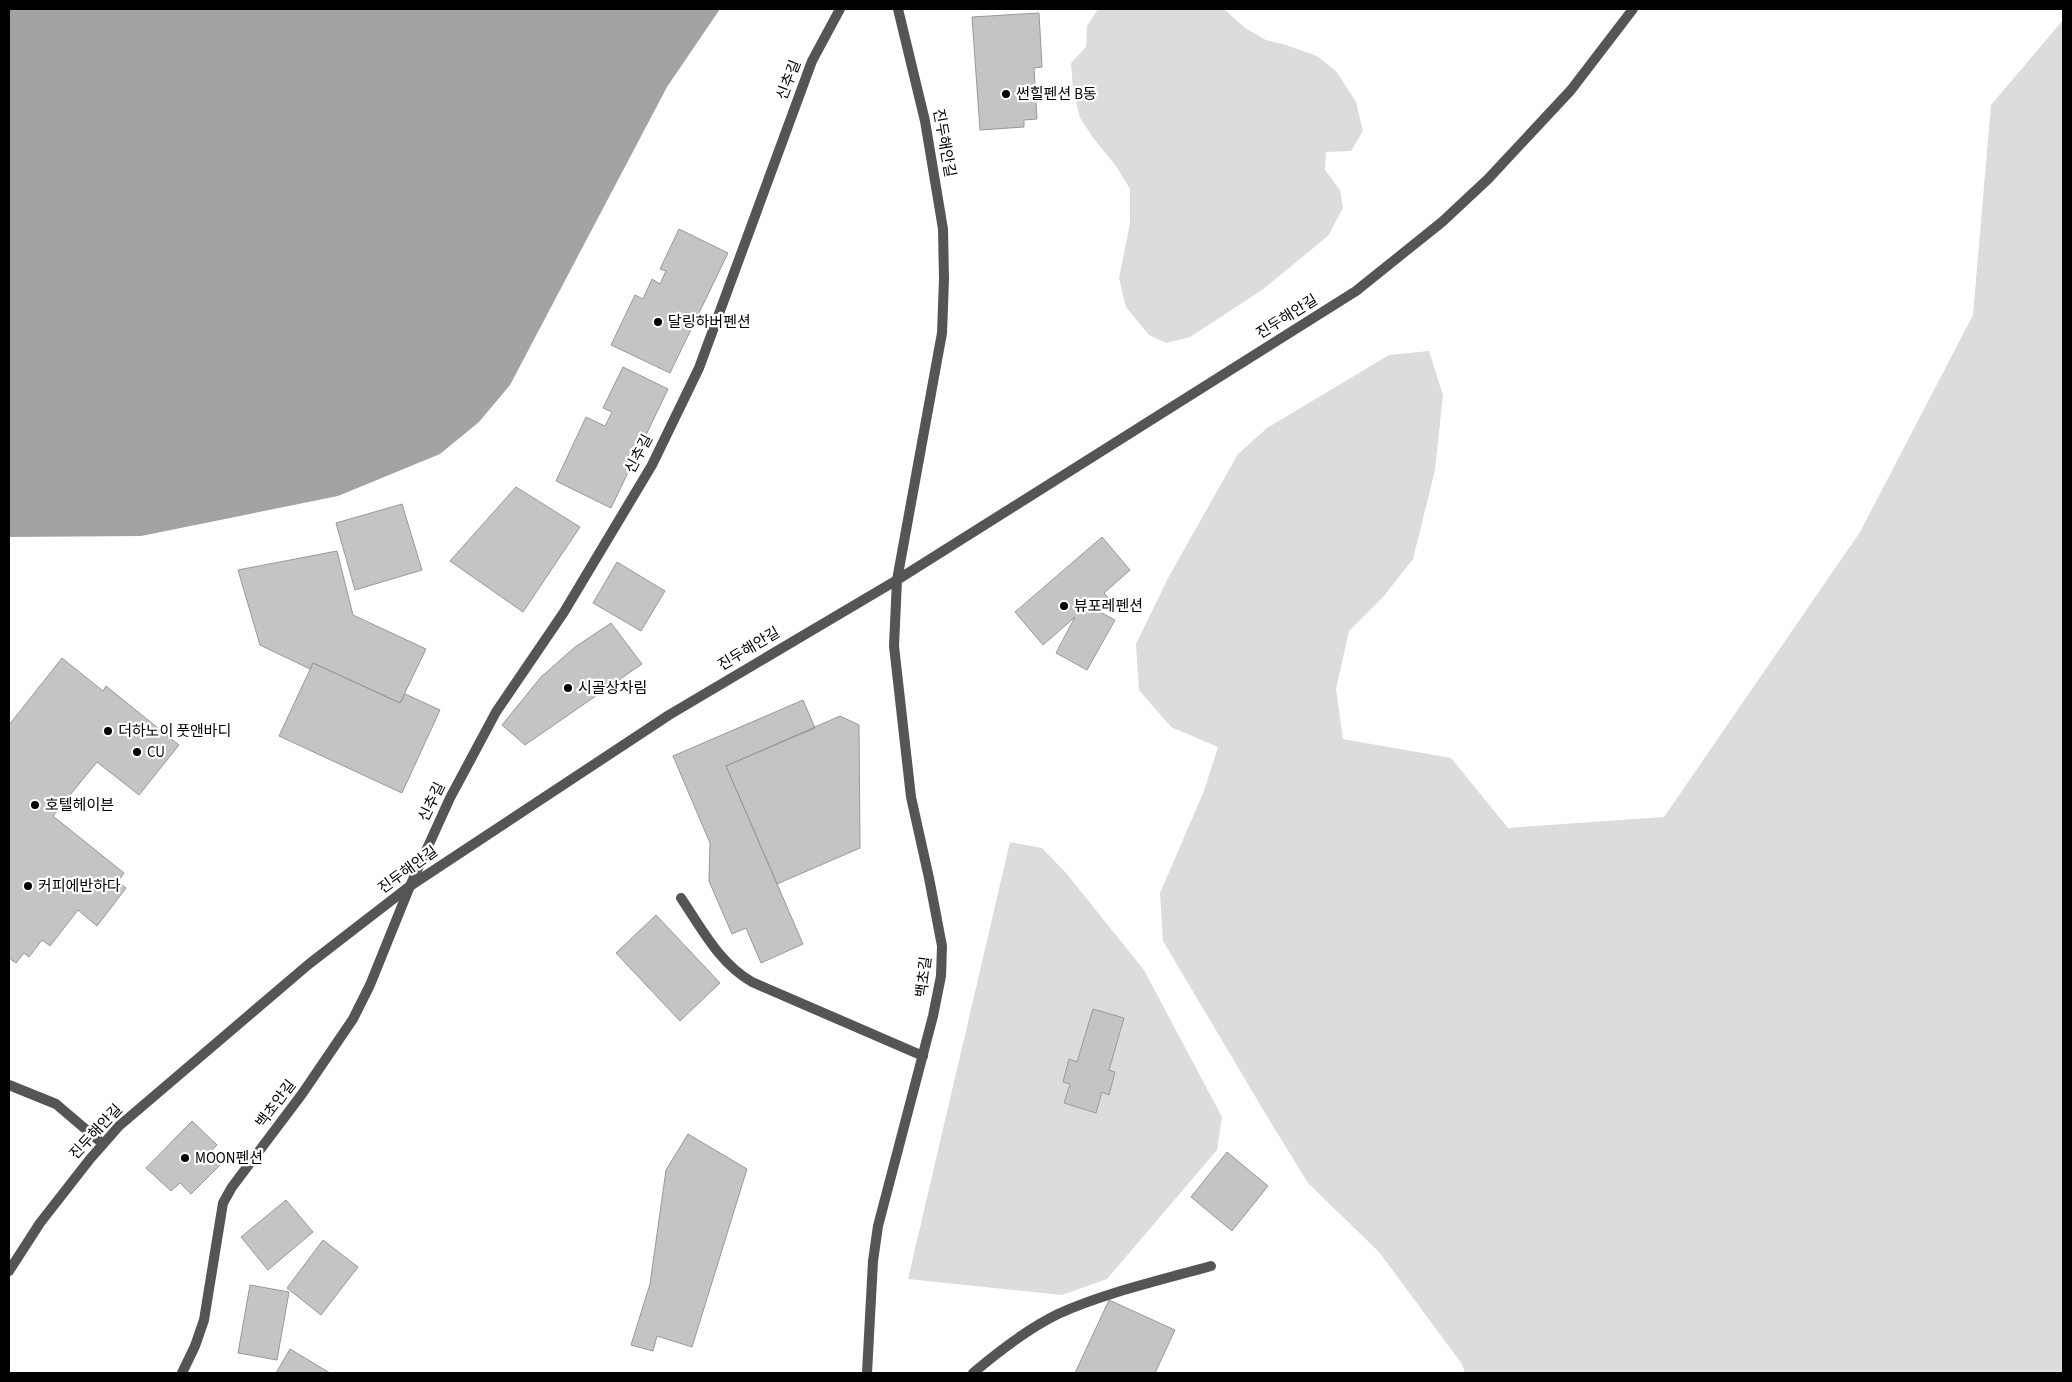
<svg xmlns="http://www.w3.org/2000/svg" width="2072" height="1382" font-family="'Source Sans 3','Noto Sans KR',sans-serif">
<style>
.green{fill:#dcdcdc}
.water{fill:#a3a3a3}
.building{fill:#c4c4c4;stroke:#999}
.lines{fill:none;stroke-linecap:round;stroke-linejoin:round}
.service{stroke:#555;stroke-width:10}
.minor{stroke:#555;stroke-width:10}
.tertiary{stroke:#555;stroke-width:10}
.poi-dot{fill:#000;stroke:#fff;stroke-width:2}
.labels{text-anchor:middle;dominant-baseline:central;stroke-width:4.5;stroke-linejoin:round;paint-order:stroke}
.street-label{font-size:15px;fill:#000;stroke:#fff}
.poi-label{font-size:15px;fill:#000;stroke:#fff;text-anchor:start}
</style>
<rect width="100%" height="100%" fill="#fff"/>
<path class="green" d="M1098,9H1224L1245,28L1266,40L1286,45L1317,56L1336,71L1356,102L1363,131L1351,151L1326,152L1325,170L1340,190L1343,208L1328,236L1262,290L1190,337L1166,343L1149,335L1126,307L1119,278L1130,223V189L1116,166L1094,139L1080,118L1073,90L1071,63L1086,47L1087,26Z
M2063,20V1373H1465L1462,1364L1379,1252L1308,1183L1268,1118L1163,941L1160,893L1204,791L1218,747L1171,727L1139,690L1136,644L1168,578L1238,454L1267,428L1389,355L1429,351L1443,395L1435,470L1413,559L1383,597L1349,631L1336,689L1343,739L1451,758L1508,828L1664,817L1860,532L1973,315L1991,105Z
M1010,842L1042,848L1066,873L1144,970L1222,1117L1217,1150L1107,1279L1062,1295L908,1279Z"/>
<path class="water" d="M9,9H720L667,87L510,385L479,422L440,454L338,496L141,536L9,537Z"/>
<path class="building" d="M1039,13L1042,67L1034,68L1037,119L1024,120V127L980,130L972,17Z
M679,229L728,253L670,373L611,345L635,295L643,299L652,279L660,284L666,271L660,269Z
M623,367L668,389L611,508L556,481L586,417L605,426L612,412L603,408Z
M516,487L580,527L523,612L450,561Z
M402,504L422,570L355,590L336,523Z
M1102,537L1130,570L1104,593L1111,601L1100,612L1115,620L1087,670L1056,653L1075,617L1043,645L1015,612Z
M337,551L353,615L426,649L400,703L313,663L310,669L260,645L238,570Z
M617,562L665,591L641,631L593,603Z
M611,623L642,664L525,745L502,725L541,677L575,647Z
M62,658L103,691L106,686L179,745L139,795L97,762L53,816L124,873L118,881L126,888L97,926L78,910L50,946L42,940L29,957L24,953L16,963L9,958V725Z
M313,663L400,703L405,694L440,710L402,793L279,736Z
M803,700L815,728L726,766L803,944L761,963L746,928L732,934L709,881L710,843L673,756Z
M840,716L859,725L860,848L777,884L726,766Z
M656,915L720,983L680,1021L616,953Z
M1093,1009L1124,1018L1109,1070L1115,1072L1109,1095L1102,1092L1096,1113L1064,1103L1070,1084L1063,1082L1069,1059L1077,1062Z
M192,1121L217,1145L209,1153L221,1164L191,1194L180,1183L171,1191L146,1168Z
M688,1134L747,1169L692,1347L657,1336L653,1351L631,1345L650,1284L666,1170Z
M1227,1152L1268,1186L1232,1231L1191,1197Z
M286,1200L313,1232L268,1270L241,1237Z
M323,1240L358,1267L321,1315L287,1288Z
M250,1285L289,1292L277,1360L238,1353Z
M1109,1300L1175,1330L1155,1373H1075Z
M290,1349L330,1373H276Z"/>
<g class="lines">
<path class="service" d="M681,898C702,929 719,963 752,982L923,1056
M9,1085L56,1104L103,1144
M973,1373C999,1351 1027,1329 1058,1314C1104,1293 1161,1280 1211,1266"/>
<path class="minor" d="M182,1373L195,1346L204,1320L223,1203L232,1187L302,1094L353,1019L370,985L410,886L450,798L496,712L564,612L652,465L699,368L812,61L840,9
M867,1373L873,1261L878,1226L933,1016L941,976L942,946L929,878L911,797L894,646L897,580L942,333L944,279L943,229L925,121L898,9"/>
<path class="tertiary" d="M9,1271L40,1223L90,1159L119,1126L309,964L410,886L669,715L897,580L1356,291L1442,222L1488,179L1571,90L1633,9"/>
</g>
<g class="poi-dot">
<circle cx="1006" cy="94" r="5"/>
<circle cx="658" cy="322" r="5"/>
<circle cx="1064" cy="606" r="5"/>
<circle cx="568" cy="688" r="5"/>
<circle cx="108" cy="731" r="5"/>
<circle cx="137" cy="752" r="5"/>
<circle cx="35" cy="805" r="5"/>
<circle cx="28" cy="886" r="5"/>
<circle cx="185" cy="1158" r="5"/>
</g>
<g class="labels">
<g class="street-label">
<text transform="translate(789 80) rotate(-69)">신추길</text>
<text transform="translate(944 143) rotate(80)">진두해안길</text>
<text transform="translate(1287 317) rotate(-32)">진두해안길</text>
<text transform="translate(639 454) rotate(-62)">신추길</text>
<text transform="translate(749 649) rotate(-31)">진두해안길</text>
<text transform="translate(432 802) rotate(-64)">신추길</text>
<text transform="translate(408 870) rotate(-36)">진두해안길</text>
<text transform="translate(924 977) rotate(-83)">백초길</text>
<text transform="translate(276 1104) rotate(-53)">백초안길</text>
<text transform="translate(96 1132) rotate(-47)">진두해안길</text>
</g>
<g class="poi-label">
<text x="1016" y="94">썬힐펜션 B동</text>
<text x="668" y="322">달링하버펜션</text>
<text x="1074" y="606">뷰포레펜션</text>
<text x="578" y="688">시골상차림</text>
<text x="118" y="731">더하노이 풋앤바디</text>
<text x="147" y="752">CU</text>
<text x="45" y="805">호텔헤이븐</text>
<text x="38" y="886">커피에반하다</text>
<text x="195" y="1158">MOON펜션</text>
</g>
</g>
<rect width="2072" height="1382" fill="none" stroke="#000000" stroke-width="20"/>
</svg>
